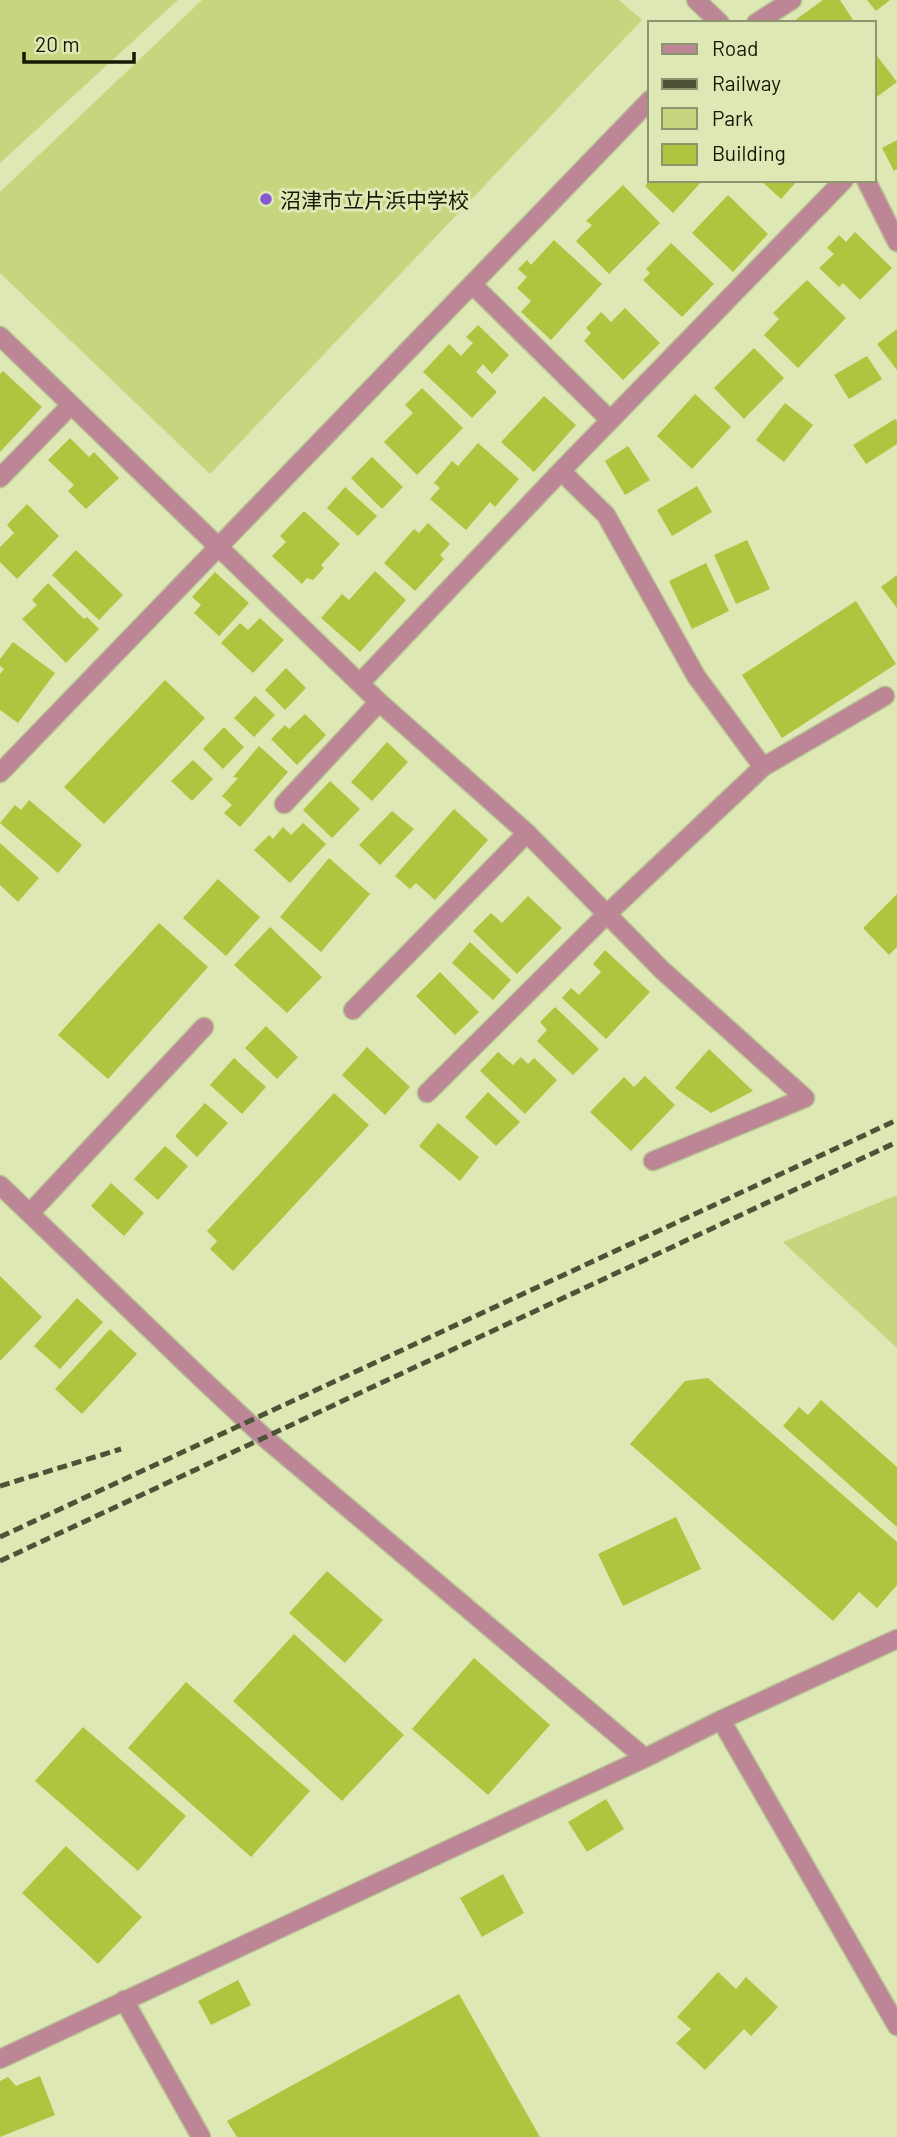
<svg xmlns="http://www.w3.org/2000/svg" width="897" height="2137" font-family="Barlow,'Noto Sans JP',sans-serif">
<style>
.green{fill:#c5d67e}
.building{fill:#b0c43f}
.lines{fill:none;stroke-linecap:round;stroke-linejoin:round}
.street-casing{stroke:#b9c394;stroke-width:21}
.street{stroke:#bc8697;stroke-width:18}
.rail{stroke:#4d5336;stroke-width:5;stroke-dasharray:10 5;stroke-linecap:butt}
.poi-dot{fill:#8557d0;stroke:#dde8b4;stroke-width:2.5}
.labels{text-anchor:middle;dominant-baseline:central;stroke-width:6;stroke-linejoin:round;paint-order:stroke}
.poi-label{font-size:21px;fill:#151805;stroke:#dde8b4;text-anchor:start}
</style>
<rect width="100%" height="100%" fill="#dde8b4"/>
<path class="green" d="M0,0H178L0,163Z
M202,0H619L642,20L210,474L0,273V192Z
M897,1195V1348L783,1242Z"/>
<path class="building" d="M823,0H840L855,23H791Z
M867,0H890L876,11Z
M877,56L897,82L874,99V58Z
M897,140V169L894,171L882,148Z
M650,180H703L673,213L645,186Z
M760,180H798L781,199Z
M623,185L660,223L609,274L576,241L592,225L586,221Z
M728,195L768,234L733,272L692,233Z
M855,232L892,268L860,300L843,283L839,287L819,268L834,254L827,248L839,235L846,242Z
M554,240L602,284L551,340L521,312L531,301L517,288L527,277L518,269L527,260L531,265Z
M671,243L714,284L682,317L643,280L650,273L646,269Z
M807,280L846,318L798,368L764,335L779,319L773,313Z
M625,308L660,343L623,380L584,341L591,333L586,328L601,312L611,322Z
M478,325L509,355L492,374L483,364L476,372L497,392L472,418L423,372L449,344L461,356L473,343L466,337Z
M897,329V370L877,344Z
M754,348L784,378L744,419L714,388Z
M867,356L882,379L849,399L834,375Z
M3,371L42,407L0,452V374Z
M422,388L463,428L417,475L384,442L413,413L405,405Z
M695,394L731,427L692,469L657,436Z
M544,396L576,425L534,472L501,442Z
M785,403L813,425L784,462L756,440Z
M895,419L897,421V444L866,464L853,445Z
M70,438L89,457L94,452L119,478L86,509L68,491L74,485L48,460Z
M478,443L519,479L495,507L490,502L466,530L430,499L440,488L434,483L452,461L458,466Z
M628,446L650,480L625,495L605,461Z
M372,457L403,487L382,509L351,478Z
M697,486L712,512L672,536L657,510Z
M345,487L377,516L358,536L327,508Z
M27,504L59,536L17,579L0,562V547L14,533L7,525Z
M304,511L340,544L321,565L324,568L313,580L307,578L302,584L272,556L286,542L280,536Z
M428,523L450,544L440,555L444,559L415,591L384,563L414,529L419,533Z
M747,540L770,589L736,604L714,555Z
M76,550L123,595L99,620L52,575Z
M706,563L729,611L692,629L669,581Z
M375,571L406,600L360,652L321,618L342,594L349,600Z
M215,572L249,603L219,636L194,613L201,605L192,597Z
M897,575V608L881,587Z
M48,583L84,619L87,617L99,629L66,663L22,619L37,605L32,600Z
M856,601L896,664L782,738L742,675Z
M260,618L284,640L253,673L221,643L240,623L248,630Z
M13,642L55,673L18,723L0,710V674L4,669L0,666V659Z
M286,668L306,688L285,710L265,690Z
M165,680L205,718L104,824L64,787Z
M255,696L275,715L254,737L234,718Z
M305,714L326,735L297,765L271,739L285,725L289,729Z
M224,727L244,747L223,769L203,749Z
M387,742L408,762L372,801L351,782Z
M259,746L288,772L240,827L224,813L232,805L222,796L238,778L233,777Z
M193,760L213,779L192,801L171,781Z
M330,781L360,809L332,838L303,810Z
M29,800L82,845L58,873L0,823L15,805L21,810Z
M454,809L488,840L435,900L416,883L410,889L395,876Z
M392,811L414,829L380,865L359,845Z
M303,823L326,844L290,883L254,850L269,835L273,839L283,827L291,835Z
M0,843L39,878L18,902L0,885Z
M329,858L370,894L321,952L280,917Z
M218,879L260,917L226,956L183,918Z
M897,894V947L889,955L863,928Z
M528,896L562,928L517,974L473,931L491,913L502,923Z
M159,923L208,967L108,1079L58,1035Z
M270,927L322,977L287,1013L234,965Z
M470,942L511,980L493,1000L452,963Z
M605,950L650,992L606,1039L562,998L571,988L579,995L601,972L593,964Z
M440,972L479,1012L455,1035L416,996Z
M555,1007L599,1049L573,1075L537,1041L547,1030L540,1022Z
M266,1026L298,1057L277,1079L245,1048Z
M367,1047L410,1087L385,1115L342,1075Z
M709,1049L753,1091L711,1113L675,1088Z
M498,1052L513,1065L521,1057L528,1064L534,1058L557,1080L525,1114L480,1071Z
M234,1058L266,1087L242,1114L210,1085Z
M645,1076L675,1105L631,1151L590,1112L624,1077L634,1087Z
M488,1092L520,1122L496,1146L465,1117Z
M334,1093L369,1125L233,1271L210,1249L217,1241L207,1231Z
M205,1103L228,1123L197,1157L175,1136Z
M438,1123L479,1157L460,1181L419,1146Z
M165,1146L188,1166L158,1200L134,1179Z
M111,1183L144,1213L124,1236L91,1206Z
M0,1276L42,1317L0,1361Z
M77,1298L103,1322L60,1369L34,1346Z
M110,1329L137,1354L82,1414L55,1389Z
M708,1378L897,1542V1585L877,1608L859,1592L833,1621L630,1444L685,1381Z
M821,1400L897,1467V1527L783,1426L799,1407L808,1415Z
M676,1517L701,1569L623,1606L598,1554Z
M327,1571L383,1620L345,1663L289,1613Z
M294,1634L404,1735L342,1801L233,1701Z
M474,1658L550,1725L488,1795L412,1729Z
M186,1682L310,1791L251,1857L128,1748Z
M83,1727L186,1816L138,1871L35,1781Z
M606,1799L624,1829L587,1852L568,1822Z
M66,1846L142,1917L98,1964L22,1893Z
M503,1874L524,1913L482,1937L460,1898Z
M718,1972L736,1989L746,1977L778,2007L751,2036L744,2029L705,2070L676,2043L691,2029L677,2017Z
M238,1980L251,2005L211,2025L198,2001Z
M459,1994L540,2137H237L227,2121Z
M40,2076L55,2115L0,2137V2081L8,2077L16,2086Z"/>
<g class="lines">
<defs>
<path id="street" d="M696,0L720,23
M756,23L792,0
M866,180L897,242
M472,284L610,420
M0,336L379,702L527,833L662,970L805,1098L653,1161
M561,471L606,515L696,676L763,767
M0,478L71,405
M360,683L561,471L844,180
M0,773L650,100
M284,804L379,702
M353,1010L527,833
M427,1093L607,914L763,767L885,696
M0,1185L201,1378L265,1438L645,1758
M30,1213L204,1027
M721,1720L897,2026
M124,2000L201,2137
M0,2059L645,1758L721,1720L897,1639"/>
</defs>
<use href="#street" class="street-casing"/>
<use href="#street" class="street"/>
<path class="rail" d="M0,1486L121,1449
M0,1537L897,1120
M0,1561L897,1142"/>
</g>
<circle class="poi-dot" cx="266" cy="199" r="7"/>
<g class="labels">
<g class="poi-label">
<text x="280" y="199">沼津市立片浜中学校</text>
</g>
</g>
<rect x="648" y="21" width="228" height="161" fill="#dde8b4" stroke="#8d956e" stroke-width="2"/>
<rect x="662" y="44" width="35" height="10" fill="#bc8697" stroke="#8d956e" stroke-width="2"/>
<text x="712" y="56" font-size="21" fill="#151805">Road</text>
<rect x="662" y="79" width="35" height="10" fill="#4d5336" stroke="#8d956e" stroke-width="2"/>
<text x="712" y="91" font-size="21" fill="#151805">Railway</text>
<rect x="662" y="108" width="35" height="21" fill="#c5d67e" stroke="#8d956e" stroke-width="2"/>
<text x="712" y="126" font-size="21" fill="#151805">Park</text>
<rect x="662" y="144" width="35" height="21" fill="#b0c43f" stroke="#8d956e" stroke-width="2"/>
<text x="712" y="161" font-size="21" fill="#151805">Building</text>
<path d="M24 52v10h110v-10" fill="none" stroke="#151805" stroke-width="3.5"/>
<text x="35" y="52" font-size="21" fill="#151805" stroke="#dde8b4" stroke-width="5" paint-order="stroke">20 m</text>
</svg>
